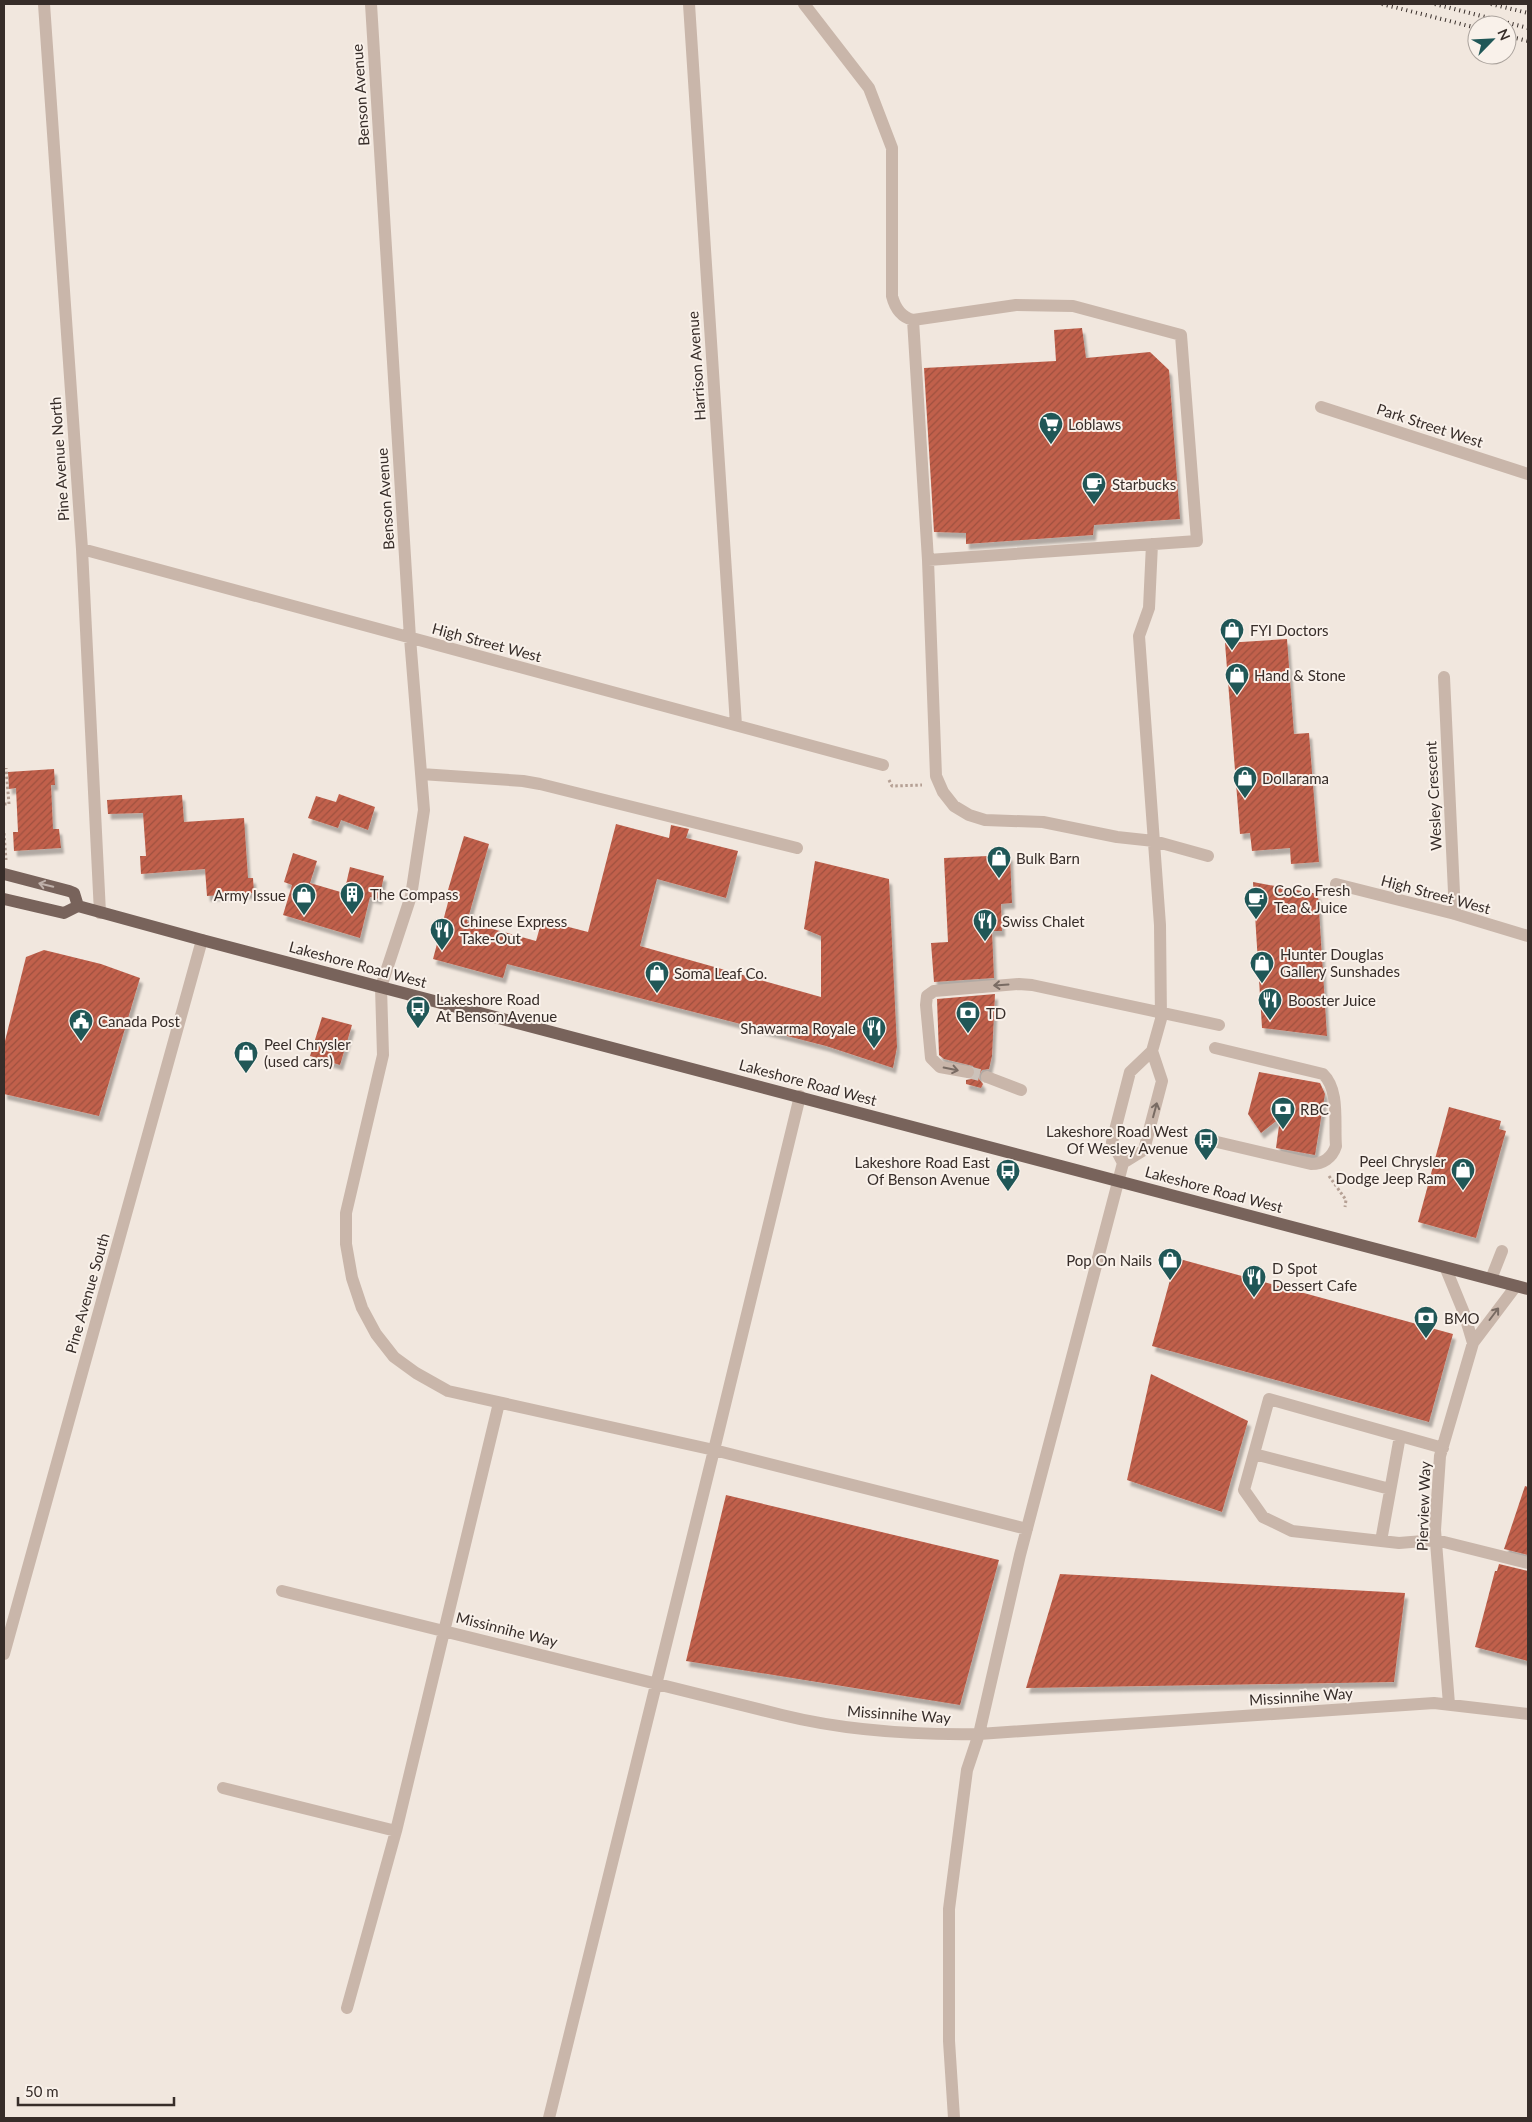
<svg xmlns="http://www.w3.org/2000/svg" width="1532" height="2122" font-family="Lato,sans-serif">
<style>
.building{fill:url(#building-hatch);filter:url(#shadow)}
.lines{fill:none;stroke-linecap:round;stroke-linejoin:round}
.minor-tunnel{stroke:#ccc2ba;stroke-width:12;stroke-dasharray:12 6;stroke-linecap:butt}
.path{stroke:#b5a094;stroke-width:3;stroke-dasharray:2.5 2.5;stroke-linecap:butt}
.minor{stroke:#c9b6aa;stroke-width:12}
.major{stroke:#78635b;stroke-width:12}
.rail{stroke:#372d29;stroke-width:4;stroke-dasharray:1 4;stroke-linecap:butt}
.oneway{stroke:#bfb1aa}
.oneway2{stroke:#796b63}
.labels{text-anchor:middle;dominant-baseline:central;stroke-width:4;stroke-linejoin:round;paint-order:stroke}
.street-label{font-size:15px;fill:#372d29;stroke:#f9f1ea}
.poi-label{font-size:15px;fill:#372d29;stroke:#f9f1ea;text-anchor:start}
</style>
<defs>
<pattern id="building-hatch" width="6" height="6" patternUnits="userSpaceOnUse" patternTransform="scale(1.25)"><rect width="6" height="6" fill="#c1614c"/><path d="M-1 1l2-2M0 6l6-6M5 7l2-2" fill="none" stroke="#9e503f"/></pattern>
<filter id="shadow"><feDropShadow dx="3" dy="5.5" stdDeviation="1" flood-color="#0004"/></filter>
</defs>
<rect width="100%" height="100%" fill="#f1e7de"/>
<path class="building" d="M1082,328L1086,358L1150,352L1169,370L1180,519L1094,525L1093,535L966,544V533L934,532L924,368L1056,361L1054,330Z
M1287,639L1294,734L1309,733L1319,862L1291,864L1290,848L1252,851L1250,833L1240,834L1225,643Z
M54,769L55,785H51L53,829H59L61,848L14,851L13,832H18L16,788L9,789L8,772Z
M339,794L375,807L368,830L341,820L338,828L308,818L316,796L336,802Z
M182,795L184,822L244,818L248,878H253L254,893L207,896L205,869L141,874L140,856H146L143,813L108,814L107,800Z
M616,824L669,838L671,825L689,829L686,838L738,851L726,898L657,879L640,946L821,997V936L804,929L815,861L889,879L897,1047L893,1068L826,1046L507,964L503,978L433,959L451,891L448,890L464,836L489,844L467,922L536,941L542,920L588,932Z
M293,853L317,861L310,883L344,893L350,867L384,876L379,899L370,897L360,938L283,915L292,885L284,882Z
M1010,855L1012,903L1001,904L1002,931H992L994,978L934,982L931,943L948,942L944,858Z
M1253,882L1318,894L1327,1036L1262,1028Z
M44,950L101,964L140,978L99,1116L4,1094V1045L26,957Z
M995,994L992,1056L989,1069L982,1070L979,1075V1079L983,1084L981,1088L966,1084V1080L971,1079L976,1074L973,1066L944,1059L939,1055L937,999Z
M322,1017L352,1025L340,1065L310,1056Z
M1259,1072L1320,1083L1321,1085L1325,1094L1315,1155L1276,1148L1280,1118L1261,1133L1248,1114Z
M1449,1107L1501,1121L1499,1129L1506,1131L1476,1238L1418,1222Z
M1176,1258L1453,1334L1429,1422L1152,1346Z
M1151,1374L1248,1421L1222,1512L1127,1480Z
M1525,1486L1528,1487V1555L1504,1549Z
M726,1495L999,1560L960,1705L686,1661Z
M1499,1564L1528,1571V1661L1475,1647L1495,1571H1497Z
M1060,1574L1405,1593L1394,1682L1026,1688Z"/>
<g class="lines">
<path class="minor-tunnel" d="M968,1072L987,1077"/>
<path class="path" d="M889,780L892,786L922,785
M4,804H9L6,768
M4,833L6,860
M1329,1176L1346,1200L1345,1207"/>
<path class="minor" d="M44,4L82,549L100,913
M371,4L410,638L424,810L411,896L381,987L383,1055L346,1213V1244L352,1278L362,1308L376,1334L394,1357L416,1373L448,1391L714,1450L549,2118
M689,4L736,725
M804,4L869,88L892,148V296C895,308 901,317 913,320
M1321,407L1528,474
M82,549L883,765
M928,560L1197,541L1181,335L1073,306L1016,305L913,320L928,560L936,776L943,792L954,806L969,815L985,820L1043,822L1117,837L1154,841L1208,856
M1444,677L1455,914
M421,774L523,781L540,784L797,848
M1336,884L1455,914L1528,936
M968,1072L940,1067L931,1058L926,1005L927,996L934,991L1019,984L1032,985L1219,1025
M987,1077L1021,1090
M800,1096L714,1450L1027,1529
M1200,1138L1311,1164C1323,1164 1332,1158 1336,1146C1334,1124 1340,1090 1323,1074L1215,1048
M1123,1163L1144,1150L1162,1081L1152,1051
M1446,1269L1464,1313L1473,1343
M1491,1279L1502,1251
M1443,1448L1269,1399L1244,1490L1263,1517L1292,1531L1399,1543L1436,1540L1528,1563
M1254,1454L1390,1489
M1381,1541L1400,1436
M282,1591L782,1715C847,1731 913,1735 979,1734L1434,1703L1528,1714
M4,1654L202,940
M1449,1704L1435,1530L1440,1456L1473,1343L1516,1286
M223,1788L396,1831
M347,2008L396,1831L499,1403
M954,2118L949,2041V1909L967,1770L979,1734L1020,1555L1123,1163L1112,1142L1130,1072L1152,1051L1161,1019L1160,925L1139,636L1149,608L1152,544"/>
<path class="major" d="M4,874L69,891L74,893L78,906
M4,899L64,913L78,906L202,940L1528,1289"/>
<path class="rail" d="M1382,4L1477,28
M1435,4L1528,28
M1491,4L1528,13
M1507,36L1528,41"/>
</g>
<defs><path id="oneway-shaft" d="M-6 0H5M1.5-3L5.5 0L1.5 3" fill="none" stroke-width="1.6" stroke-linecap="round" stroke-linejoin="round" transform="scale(1.25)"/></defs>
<use class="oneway" href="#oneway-shaft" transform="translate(46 885) rotate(-166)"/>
<g class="oneway2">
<use href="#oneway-shaft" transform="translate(1001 985) rotate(176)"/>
<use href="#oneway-shaft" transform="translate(951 1069) rotate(11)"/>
<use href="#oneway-shaft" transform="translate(1155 1110) rotate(-75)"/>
<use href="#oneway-shaft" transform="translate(1494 1314) rotate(-53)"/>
</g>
<defs>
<symbol id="supermarket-pin" viewBox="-11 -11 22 30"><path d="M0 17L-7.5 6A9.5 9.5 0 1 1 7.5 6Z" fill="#205757" stroke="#f9f1ea"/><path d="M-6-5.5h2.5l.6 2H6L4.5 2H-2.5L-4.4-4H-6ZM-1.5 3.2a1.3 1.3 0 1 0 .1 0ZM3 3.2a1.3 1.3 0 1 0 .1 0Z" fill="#fff"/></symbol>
<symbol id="cafe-pin" viewBox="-11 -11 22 30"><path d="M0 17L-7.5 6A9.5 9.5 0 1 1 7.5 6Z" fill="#205757" stroke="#f9f1ea"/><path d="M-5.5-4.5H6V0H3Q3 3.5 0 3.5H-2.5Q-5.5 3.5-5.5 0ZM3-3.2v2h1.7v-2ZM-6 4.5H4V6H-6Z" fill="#fff"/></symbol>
<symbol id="shop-pin" viewBox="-11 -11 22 30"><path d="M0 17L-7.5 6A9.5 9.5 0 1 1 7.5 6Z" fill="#205757" stroke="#f9f1ea"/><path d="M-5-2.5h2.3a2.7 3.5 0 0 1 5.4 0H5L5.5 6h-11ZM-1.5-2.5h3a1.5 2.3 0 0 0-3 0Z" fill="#fff"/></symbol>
<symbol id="building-pin" viewBox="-11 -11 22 30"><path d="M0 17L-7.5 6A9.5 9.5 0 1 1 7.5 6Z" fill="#205757" stroke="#f9f1ea"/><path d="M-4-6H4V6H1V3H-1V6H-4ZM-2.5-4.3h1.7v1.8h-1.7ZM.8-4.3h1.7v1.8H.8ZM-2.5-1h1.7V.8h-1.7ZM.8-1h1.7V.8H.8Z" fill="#fff"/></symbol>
<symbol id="restaurant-pin" viewBox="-11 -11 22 30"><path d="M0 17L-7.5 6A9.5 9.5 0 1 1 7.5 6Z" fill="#205757" stroke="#f9f1ea"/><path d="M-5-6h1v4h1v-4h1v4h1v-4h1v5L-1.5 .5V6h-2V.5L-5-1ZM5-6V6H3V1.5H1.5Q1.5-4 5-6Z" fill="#fff"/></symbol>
<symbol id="bus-pin" viewBox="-11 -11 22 30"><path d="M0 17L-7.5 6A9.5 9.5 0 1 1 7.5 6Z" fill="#205757" stroke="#f9f1ea"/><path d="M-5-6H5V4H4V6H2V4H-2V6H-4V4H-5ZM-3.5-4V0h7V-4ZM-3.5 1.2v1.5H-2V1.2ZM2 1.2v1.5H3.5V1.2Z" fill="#fff"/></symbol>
<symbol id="bank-pin" viewBox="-11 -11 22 30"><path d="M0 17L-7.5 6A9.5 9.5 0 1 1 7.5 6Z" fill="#205757" stroke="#f9f1ea"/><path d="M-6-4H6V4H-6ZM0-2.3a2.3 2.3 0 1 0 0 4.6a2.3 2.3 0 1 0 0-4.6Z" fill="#fff"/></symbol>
<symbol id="civic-pin" viewBox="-11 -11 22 30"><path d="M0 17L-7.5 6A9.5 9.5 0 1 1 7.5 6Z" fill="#205757" stroke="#f9f1ea"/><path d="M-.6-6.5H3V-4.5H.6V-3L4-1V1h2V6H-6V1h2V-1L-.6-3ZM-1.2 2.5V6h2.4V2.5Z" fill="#fff"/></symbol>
</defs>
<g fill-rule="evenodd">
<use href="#supermarket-pin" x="1037" y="410" width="28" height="38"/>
<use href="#cafe-pin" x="1080" y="470" width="28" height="38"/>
<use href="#shop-pin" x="1218" y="616" width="28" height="38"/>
<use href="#shop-pin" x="1223" y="661" width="28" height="38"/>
<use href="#shop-pin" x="1231" y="764" width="28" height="38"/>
<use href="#shop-pin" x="985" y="844" width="28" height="38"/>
<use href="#building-pin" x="338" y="880" width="28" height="38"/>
<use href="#shop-pin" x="290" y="881" width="28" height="38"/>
<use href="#cafe-pin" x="1242" y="885" width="28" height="38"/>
<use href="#restaurant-pin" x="971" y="907" width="28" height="38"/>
<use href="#restaurant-pin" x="428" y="916" width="28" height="38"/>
<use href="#shop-pin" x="1248" y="949" width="28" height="38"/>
<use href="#shop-pin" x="643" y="959" width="28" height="38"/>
<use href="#restaurant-pin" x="1256" y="986" width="28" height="38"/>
<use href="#bus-pin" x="404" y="994" width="28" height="38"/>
<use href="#bank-pin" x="954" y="999" width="28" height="38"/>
<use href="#civic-pin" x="67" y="1007" width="28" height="38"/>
<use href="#restaurant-pin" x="860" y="1014" width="28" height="38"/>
<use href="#shop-pin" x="232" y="1039" width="28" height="38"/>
<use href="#bank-pin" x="1269" y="1095" width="28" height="38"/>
<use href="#bus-pin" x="1192" y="1126" width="28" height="38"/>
<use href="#shop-pin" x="1449" y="1156" width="28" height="38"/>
<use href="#bus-pin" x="994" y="1157" width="28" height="38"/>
<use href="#shop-pin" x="1156" y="1246" width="28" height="38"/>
<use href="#restaurant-pin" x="1240" y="1263" width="28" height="38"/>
<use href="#bank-pin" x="1412" y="1304" width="28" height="38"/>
</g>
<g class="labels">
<g class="street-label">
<text transform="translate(360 95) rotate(-94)">Benson Avenue</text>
<text transform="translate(696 366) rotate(-94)">Harrison Avenue</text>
<text transform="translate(1430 425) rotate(18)">Park Street West</text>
<text transform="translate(59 459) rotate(-94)">Pine Avenue North</text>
<text transform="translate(385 499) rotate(-94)">Benson Avenue</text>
<text transform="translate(487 642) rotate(15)">High Street West</text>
<text transform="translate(1433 796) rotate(-93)">Wesley Crescent</text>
<text transform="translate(1436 894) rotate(15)">High Street West</text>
<text transform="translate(358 964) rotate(15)">Lakeshore Road West</text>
<text transform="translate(808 1082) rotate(15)">Lakeshore Road West</text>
<text transform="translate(1214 1189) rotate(15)">Lakeshore Road West</text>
<text transform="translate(87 1293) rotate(-74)">Pine Avenue South</text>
<text transform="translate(1423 1506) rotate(-88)">Pierview Way</text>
<text transform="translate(507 1629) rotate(14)">Missinnihe Way</text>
<text transform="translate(1301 1696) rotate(-4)">Missinnihe Way</text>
<text transform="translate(899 1714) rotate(4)">Missinnihe Way</text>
</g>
<g class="poi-label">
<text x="1068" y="424">Loblaws</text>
<text x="1112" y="484">Starbucks</text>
<text x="1250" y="630">FYI Doctors</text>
<text x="1254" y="675">Hand &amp; Stone</text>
<text x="1262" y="778">Dollarama</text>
<text x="1016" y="858">Bulk Barn</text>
<text x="1274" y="890">CoCo Fresh<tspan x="1274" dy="17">Tea &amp; Juice</tspan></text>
<text x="370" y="894">The Compass</text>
<text x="286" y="895" text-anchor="end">Army Issue</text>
<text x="460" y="921">Chinese Express<tspan x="460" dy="17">Take-Out</tspan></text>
<text x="1002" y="921">Swiss Chalet</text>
<text x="1280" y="954">Hunter Douglas<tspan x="1280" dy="17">Gallery Sunshades</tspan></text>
<text x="674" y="973">Soma Leaf Co.</text>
<text x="436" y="999">Lakeshore Road<tspan x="436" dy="17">At Benson Avenue</tspan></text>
<text x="1288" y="1000">Booster Juice</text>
<text x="986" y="1013">TD</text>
<text x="98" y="1021">Canada Post</text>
<text x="856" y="1028" text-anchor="end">Shawarma Royale</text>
<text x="264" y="1044">Peel Chrysler<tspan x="264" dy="17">(used cars)</tspan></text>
<text x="1300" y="1109">RBC</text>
<text x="1188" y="1131" text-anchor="end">Lakeshore Road West<tspan x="1188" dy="17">Of Wesley Avenue</tspan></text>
<text x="1446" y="1161" text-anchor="end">Peel Chrysler<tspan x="1446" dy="17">Dodge Jeep Ram</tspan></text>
<text x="990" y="1162" text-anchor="end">Lakeshore Road East<tspan x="990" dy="17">Of Benson Avenue</tspan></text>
<text x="1152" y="1260" text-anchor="end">Pop On Nails</text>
<text x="1272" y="1268">D Spot<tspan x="1272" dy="17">Dessert Cafe</tspan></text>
<text x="1444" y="1318">BMO</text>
</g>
</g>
<rect width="1532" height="2122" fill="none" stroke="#372d29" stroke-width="10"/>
<g transform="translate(1492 40) rotate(66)"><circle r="24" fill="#f9f1ea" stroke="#aba39d"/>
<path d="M0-4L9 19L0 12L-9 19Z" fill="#205757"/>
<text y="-8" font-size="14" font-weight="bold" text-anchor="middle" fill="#372d29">N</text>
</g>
<path d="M18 2097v8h156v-8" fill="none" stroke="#372d29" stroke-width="2.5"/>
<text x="25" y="2097" font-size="15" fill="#372d29" stroke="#f9f1ea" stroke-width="4" paint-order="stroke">50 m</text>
</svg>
